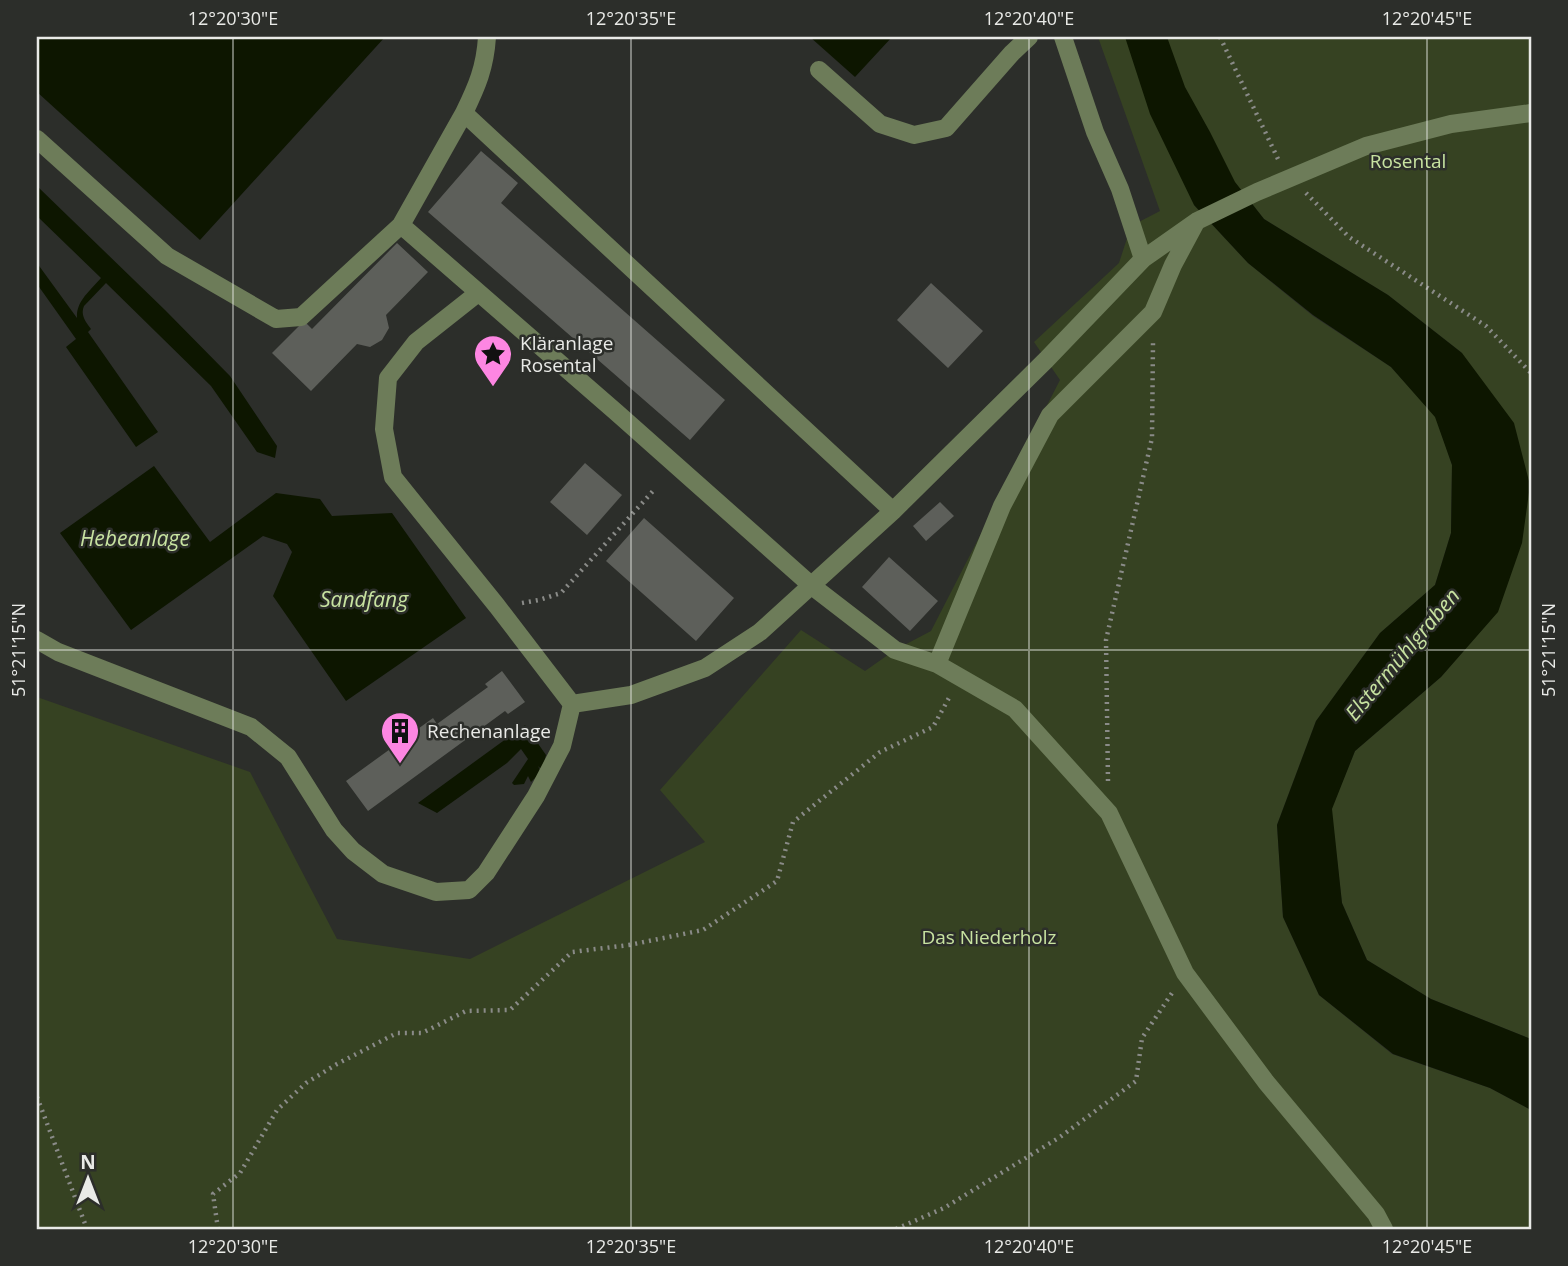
<svg xmlns="http://www.w3.org/2000/svg" width="1568" height="1266" font-family="'Open Sans',sans-serif">
<style>
.green{fill:#364222}
.water{fill:#0d1600}
.building{fill:#5d5f5a}
.lines{fill:none;stroke-linecap:round;stroke-linejoin:round}
.path{stroke:#8a8b88;stroke-width:4.5;stroke-dasharray:2 5;stroke-linecap:butt}
.minor{stroke:#6d7c59;stroke-width:18}
.ticks{fill:none;stroke:#e9eae7;stroke-width:2;stroke-opacity:0.45}
.labels{text-anchor:middle;dominant-baseline:central;stroke-width:5;stroke-linejoin:round;paint-order:stroke}
.park-label{font-size:19px;fill:#c8e3a1;stroke:#2c2e2a}
.poi-label{font-size:19px;fill:#e9eae7;stroke:#2c2e2a;text-anchor:start}
.water-label{font-size:21px;font-style:italic;fill:#c8e3a1;stroke:#2c2e2a}
.neatline{fill:none;stroke:#e9eae7;stroke-width:2.5}
.ticks-label{font-size:18px;text-anchor:middle;fill:#e9eae7}
</style>
<rect width="100%" height="100%" fill="#2c2e2a"/>
<path class="green" d="M1098,37H1531V1039L1431,999L1367,960L1342,903L1331,809L1355,751L1441,677L1498,611L1462,353L1388,295L1264,219L1235,183L1194,205L1248,263L1313,316L1391,367L1436,417L1452,465L1451,533L1435,585L1380,633L1316,721L1277,825L1283,917L1319,995L1392,1054L1490,1088L1531,1110V1229H37V697L250,772L337,939L470,959L705,842L660,790L801,630L865,671L895,650L931,631L1060,380L1034,342L1119,263L1131,226L1160,211Z"/>
<path class="water" d="M37,37H385L200,240L37,92Z
M810,37H892L855,77Z
M1125,37H1167L1185,87L1210,132L1235,182L1264,219L1388,295L1462,353L1514,423L1530,485L1522,543L1498,612L1441,677L1355,751L1332,809L1342,903L1367,960L1431,999L1531,1039V1110L1490,1088L1393,1054L1319,995L1283,917L1277,825L1316,721L1380,633L1435,585L1451,533L1452,465L1435,417L1391,367L1313,315L1248,263L1194,205L1150,114Z
M37,186L165,310L230,376L277,446L275,458L257,452L211,386L106,283L84,306C80,315 86,322 91,329L88,332L158,432L136,447L66,347L76,339L37,284V263L77,318C76,301 90,291 101,278L39,218L37,221Z
M154,466L210,542L276,493L320,499L332,516L392,513L466,618L346,701L273,596L292,552L287,544L263,536L131,630L60,533Z
M525,725L546,755L542,770L538,766L541,772L531,782L528,776L524,784L514,785L512,783L528,759L521,749L507,763L437,813L418,803Z"/>
<path class="building" d="M481,151L518,183L501,203L725,400L690,440L428,212Z
M397,243L428,272L386,315L389,328L382,340L370,347L357,344L311,391L272,353L304,321L312,329Z
M931,283L983,331L948,368L897,320Z
M585,463L622,495L587,535L550,502Z
M940,502L954,516L926,541L913,526Z
M644,518L734,598L696,641L606,561Z
M889,557L938,601L910,631L862,587Z
M502,671L525,702L508,714L505,711L368,811L346,781L433,718L437,724L488,687L485,684Z"/>
<g class="lines">
<path class="path" d="M1220,37L1278,159
M1306,193L1349,237L1486,326L1531,373
M522,603L539,600L561,593L653,491
M1108,781L1106,640L1152,438L1153,343
M37,1097L87,1229
M218,1229L213,1194L240,1173L277,1110L306,1083L337,1064L397,1033H422L466,1011L510,1010L572,952L629,945L703,930L777,881L793,822L880,752L933,727L950,696
M896,1229L944,1208L1060,1137L1136,1081L1142,1038L1172,993"/>
<path class="minor" d="M487,37C485,68 477,86 464,113L893,511
M1063,37L1095,132L1120,189L1143,259
M819,70L880,124L914,135L946,128L1012,53L1029,37
M464,113L401,225L616,412L812,586L895,650L937,664L1015,709L1109,813L1185,973L1266,1082L1376,1214L1384,1229
M37,139L167,256L276,319L301,317L401,225
M478,293L416,342L388,378L384,429L393,477L497,606L572,704
M37,640L58,652L251,727L288,757L334,830L353,851L383,874L436,892L469,890L486,873L536,796L562,746L572,704L631,695L705,668L760,632L893,511L1046,360L1143,259L1197,221L1257,192L1366,146L1451,124L1531,113
M937,664L1002,506L1050,415L1153,312L1173,265L1195,224"/>
</g>
<path class="ticks" d="M233,37V1229M631,37V1229M1029,37V1229M1427,37V1229M37,650H1531"/>
<defs>
<symbol id="sight-pin" viewBox="-11 -11 22 30"><path d="M0 17L-7.5 6A9.5 9.5 0 1 1 7.5 6Z" fill="#fd86e2" stroke="#2c2e2a"/><path d="M0-6L1.8-2.2L6-1.7L2.9 1.2L3.7 5.4L0 3.3L-3.7 5.4L-2.9 1.2L-6-1.7L-1.8-2.2Z" fill="#111"/></symbol>
<symbol id="building-pin" viewBox="-11 -11 22 30"><path d="M0 17L-7.5 6A9.5 9.5 0 1 1 7.5 6Z" fill="#fd86e2" stroke="#2c2e2a"/><path d="M-4-6H4V6H1V3H-1V6H-4ZM-2.5-4.3h1.7v1.8h-1.7ZM.8-4.3h1.7v1.8H.8ZM-2.5-1h1.7V.8h-1.7ZM.8-1h1.7V.8H.8Z" fill="#111"/></symbol>
</defs>
<g fill-rule="evenodd">
<use href="#sight-pin" x="471" y="332" width="44" height="60"/>
<use href="#building-pin" x="378" y="709" width="44" height="60"/>
</g>
<g class="labels">
<g class="park-label">
<text x="1408" y="161">Rosental</text>
<text x="989" y="937">Das Niederholz</text>
</g>
<g class="poi-label">
<text x="520" y="343">Kläranlage<tspan x="520" dy="22">Rosental</tspan></text>
<text x="427" y="731">Rechenanlage</text>
</g>
<g class="water-label">
<text x="135" y="538">Hebeanlage</text>
<text x="364" y="599">Sandfang</text>
<text transform="translate(1402 654) rotate(-50)">Elstermühlgraben</text>
</g>
</g>
<rect width="1568" height="1266" fill="none" stroke="#2c2e2a" stroke-width="77"/>
<g transform="translate(88 1179)" stroke="#2c2e2a" stroke-width="5" paint-order="stroke">
<path d="M0-5L12 26L0 18L-12 26Z" fill="#e9eae7"/>
<text y="-10" font-size="19" font-weight="bold" text-anchor="middle" fill="#e9eae7">N</text>
</g>
<rect x="38" y="38" width="1492" height="1190" class="neatline"/>
<g class="ticks-label">
<text x="233" y="25">12°20'30"E</text>
<text x="631" y="25">12°20'35"E</text>
<text x="1029" y="25">12°20'40"E</text>
<text x="1427" y="25">12°20'45"E</text>
<text transform="translate(19 650) rotate(-90)" y="6">51°21'15"N</text>
<text transform="translate(1549 650) rotate(-90)" y="6">51°21'15"N</text>
<text x="233" y="1253">12°20'30"E</text>
<text x="631" y="1253">12°20'35"E</text>
<text x="1029" y="1253">12°20'40"E</text>
<text x="1427" y="1253">12°20'45"E</text>
</g>
</svg>
